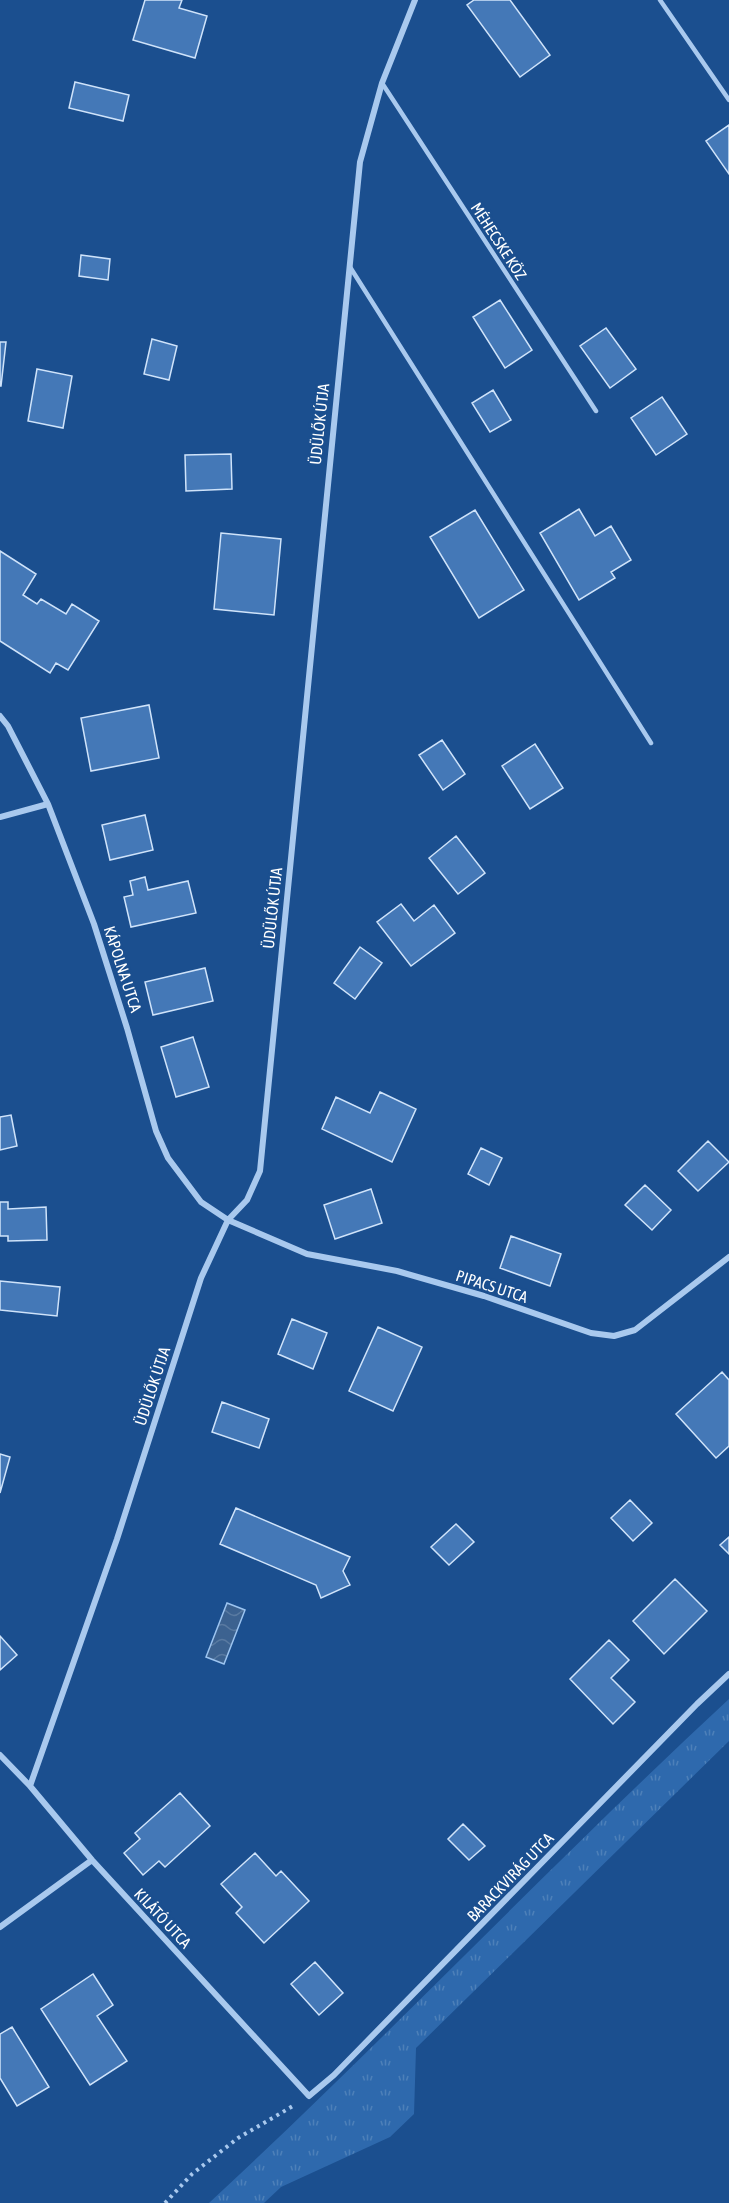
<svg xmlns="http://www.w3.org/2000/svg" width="729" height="2203" font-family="'Asap Condensed',sans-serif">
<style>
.grass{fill:url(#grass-tufts)}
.water{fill:url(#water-waves);stroke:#9cc4f0;stroke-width:1.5}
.building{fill:#4478b7;stroke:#cfe3fa;stroke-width:1.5}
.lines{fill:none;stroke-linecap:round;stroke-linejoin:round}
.path{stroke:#a9c9ee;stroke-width:4;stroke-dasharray:3 4.5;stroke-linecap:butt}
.lane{stroke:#a9c9ee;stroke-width:4.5}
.street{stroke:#a9c9ee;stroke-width:6}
.labels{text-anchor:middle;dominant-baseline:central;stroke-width:5;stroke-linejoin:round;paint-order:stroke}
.street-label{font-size:16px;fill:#fff;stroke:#1b4f8f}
</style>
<defs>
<pattern id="grass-tufts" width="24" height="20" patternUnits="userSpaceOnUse" patternTransform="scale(1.5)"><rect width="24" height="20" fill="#2e69ad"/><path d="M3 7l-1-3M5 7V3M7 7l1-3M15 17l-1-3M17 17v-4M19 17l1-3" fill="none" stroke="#4d80b9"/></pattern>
<pattern id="water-waves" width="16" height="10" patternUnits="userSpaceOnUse" patternTransform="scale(1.5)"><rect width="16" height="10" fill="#3c6290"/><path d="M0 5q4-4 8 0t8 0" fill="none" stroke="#597aa1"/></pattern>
</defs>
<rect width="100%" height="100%" fill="#1b4f8f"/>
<path class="grass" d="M729,1699V1741L416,2048L414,2114L390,2137L281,2187L264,2203H209C386,2039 552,1863 729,1699Z"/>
<path class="water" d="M227,1603L245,1610L224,1664L206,1657Z"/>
<path class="building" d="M145,0H182L179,8L207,16L195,58L133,40Z
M474,0H510L550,55L520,77L467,5Z
M75,82L129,95L123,121L69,108Z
M729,125V174L706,141Z
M81,255L110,259L108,280L79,276Z
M500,300L532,350L505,368L473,317Z
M606,328L636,369L610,388L580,346Z
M152,339L177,346L169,380L144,374Z
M0,342H6L1,386H0Z
M37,369L72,376L63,428L28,421Z
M493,390L511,420L490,432L472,403Z
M662,397L687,434L656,455L631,418Z
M231,454L232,489L186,491L185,455Z
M579,509L595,536L611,526L631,560L611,572L615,578L579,600L540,533Z
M475,510L524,590L479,618L430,537Z
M221,533L281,539L274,615L214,609Z
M0,551L36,574L23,595L37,604L41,599L66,614L72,604L99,621L68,670L56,663L50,673L0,641Z
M149,705L159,758L91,771L81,718Z
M442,740L465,774L443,790L419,755Z
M535,744L563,788L530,809L502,766Z
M145,815L153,850L110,860L102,825Z
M456,836L485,873L458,894L429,858Z
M145,877L148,890L188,881L196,913L131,927L124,897L133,895L130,881Z
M401,904L414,921L434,905L455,933L411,966L377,922Z
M360,947L382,963L355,999L334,983Z
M205,968L213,1001L153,1015L145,982Z
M193,1037L209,1087L176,1097L161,1047Z
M380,1092L416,1109L392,1162L322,1129L336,1097L370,1113Z
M11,1115L17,1146L0,1150V1117Z
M708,1141L729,1162L698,1191L678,1171Z
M481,1148L502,1158L489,1185L468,1174Z
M645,1185L671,1210L652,1230L625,1205Z
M371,1189L382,1223L335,1239L324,1205Z
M0,1202H8V1209L46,1207L47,1240L8,1241V1236H0Z
M511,1236L561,1254L550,1286L500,1268Z
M0,1281L60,1287L57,1316L0,1310Z
M292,1319L327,1333L313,1369L278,1354Z
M378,1327L422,1347L393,1411L349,1391Z
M722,1372L729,1380V1446L716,1458L676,1414Z
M222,1402L269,1419L259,1448L212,1432Z
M0,1454L10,1457L0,1493Z
M630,1500L652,1523L633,1541L611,1518Z
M236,1508L350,1557L343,1571L350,1585L321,1598L316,1585L220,1544Z
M456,1524L474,1542L449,1565L431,1547Z
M729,1537V1554L720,1545Z
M675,1579L707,1611L664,1654L633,1621Z
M0,1636L17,1655L0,1670Z
M609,1640L629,1660L611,1678L635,1702L613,1724L570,1679Z
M180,1793L210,1826L165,1867L159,1861L143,1875L124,1853L140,1839L135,1833Z
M463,1824L485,1846L469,1860L448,1839Z
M255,1853L276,1876L281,1871L309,1901L264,1943L236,1913L242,1907L221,1884Z
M315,1962L343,1993L319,2015L291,1984Z
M93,1974L113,2005L97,2016L127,2061L90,2085L41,2009Z
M12,2027L49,2087L17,2106L0,2078V2034Z"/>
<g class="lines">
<path class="path" d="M165,2203L192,2174L238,2138L293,2106"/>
<path class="lane" d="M660,0L729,100
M382,83L596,411
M350,267L651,743"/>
<path class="street" d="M0,716L8,726L48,804L94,924L127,1028L156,1131L168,1158L201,1202L228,1220L307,1254L397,1271L484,1296L591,1333L614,1336L635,1330L729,1257
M0,817L48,804
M0,1755L30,1786L92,1860L309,2096L334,2075L697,1704L729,1674
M30,1786L117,1539L201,1278L228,1220L247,1200L260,1171L360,162L382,83L415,0
M0,1927L92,1860"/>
</g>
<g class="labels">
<g class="street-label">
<text transform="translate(499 241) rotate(57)">MÉHECSKE KÖZ</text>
<text transform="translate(319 424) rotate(-84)">ÜDÜLŐK ÚTJA</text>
<text transform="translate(272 908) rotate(-84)">ÜDÜLŐK ÚTJA</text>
<text transform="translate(123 969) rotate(72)">KÁPOLNA UTCA</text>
<text transform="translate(492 1286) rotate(18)">PIPACS UTCA</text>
<text transform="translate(152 1386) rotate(-72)">ÜDÜLŐK ÚTJA</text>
<text transform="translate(510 1877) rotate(-46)">BARACKVIRÁG UTCA</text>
<text transform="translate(163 1918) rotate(47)">KILÁTÓ UTCA</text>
</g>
</g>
</svg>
